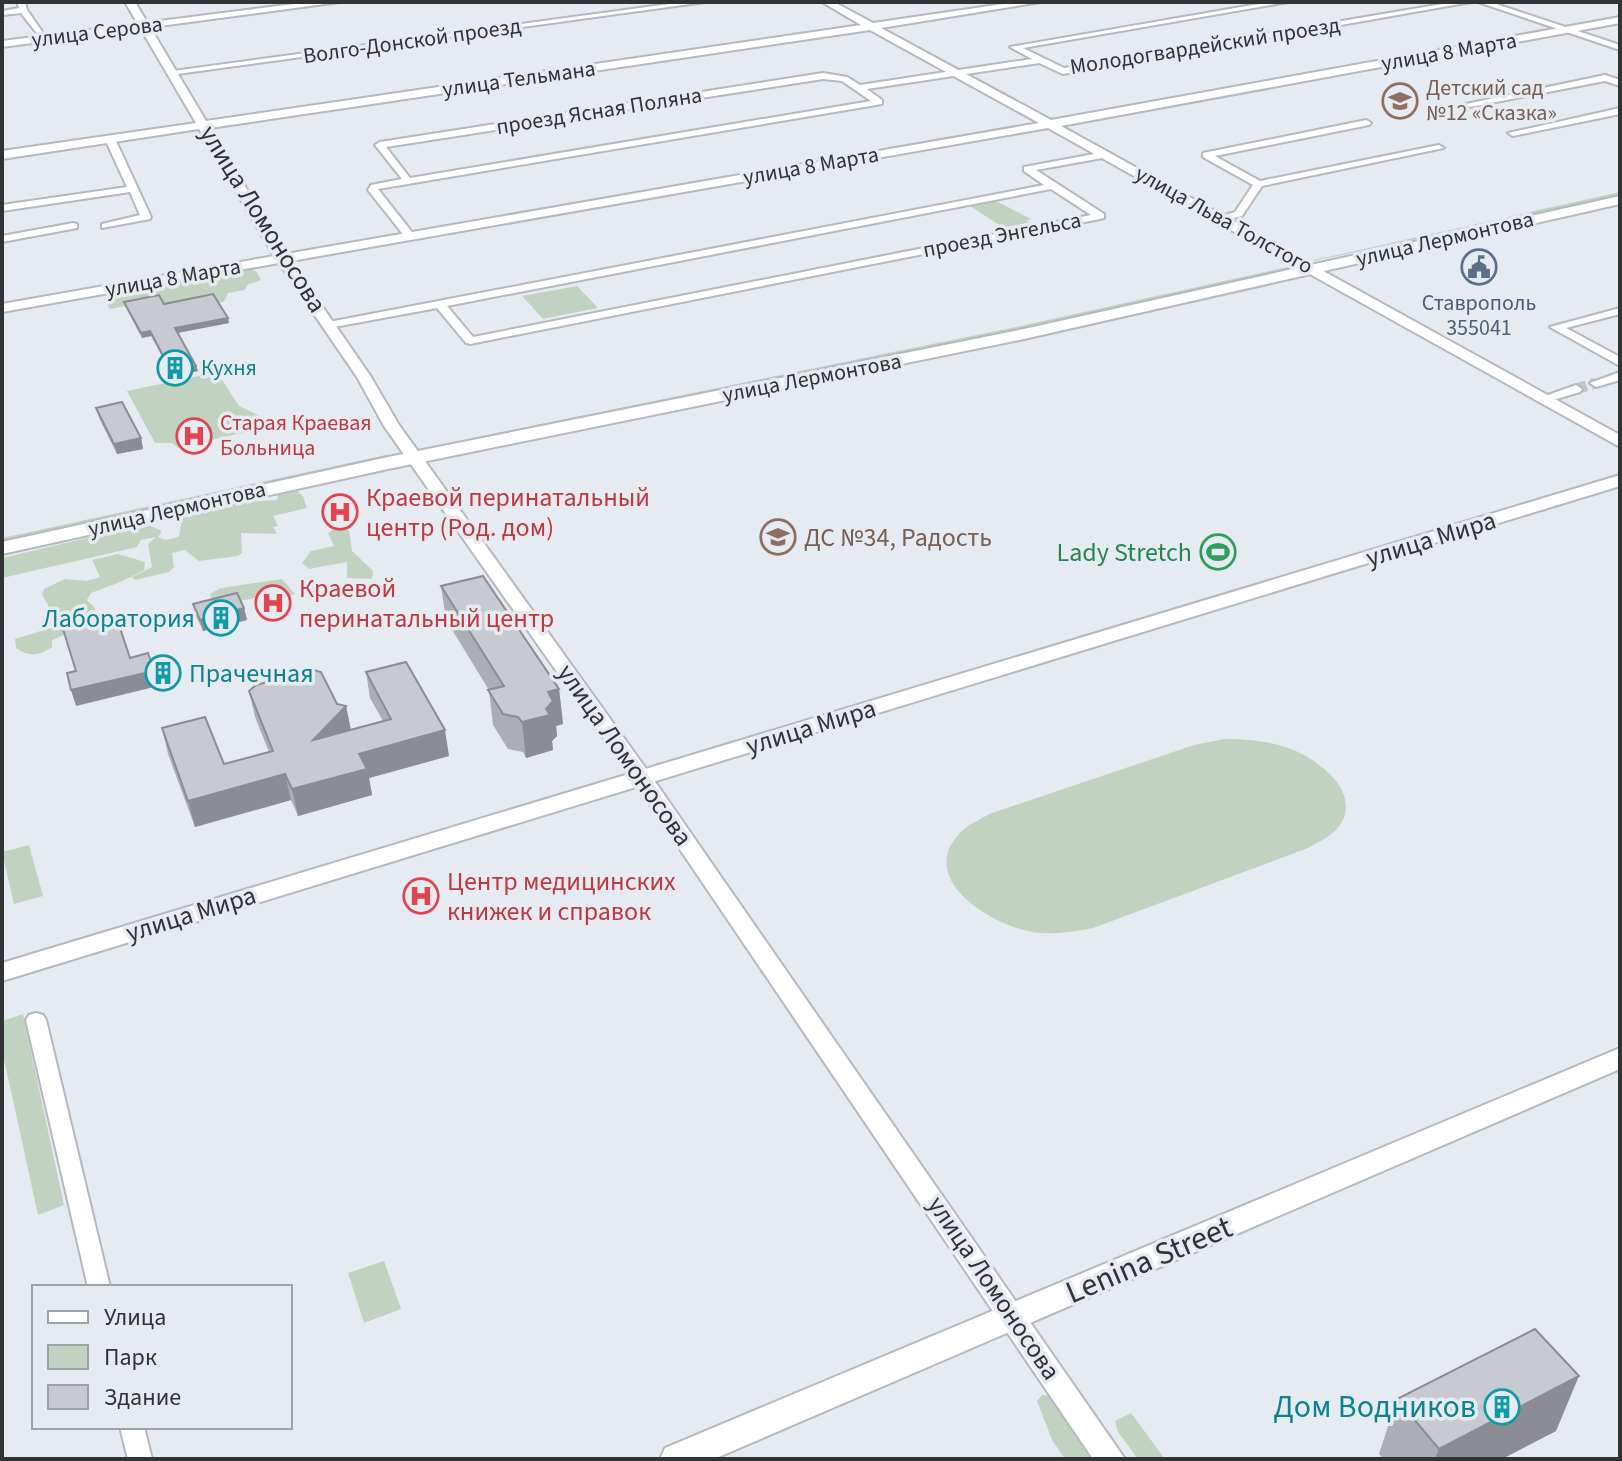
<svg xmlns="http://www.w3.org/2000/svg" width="1622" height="1461" font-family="'Source Sans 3',sans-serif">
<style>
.green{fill:#c1d3c0}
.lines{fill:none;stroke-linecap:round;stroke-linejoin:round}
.minor-tunnel{stroke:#c2c5cb;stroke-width:11;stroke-dasharray:11 5;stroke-linecap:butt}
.minor-casing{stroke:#b5b8bf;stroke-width:4}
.tertiary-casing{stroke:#b5b8bf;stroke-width:4}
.secondary-casing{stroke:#b5b8bf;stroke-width:4}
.primary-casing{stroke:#b5b8bf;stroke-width:4}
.minor{fill:#fff;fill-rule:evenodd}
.tertiary{fill:#fff;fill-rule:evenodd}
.secondary{fill:#fff;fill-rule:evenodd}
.primary{fill:#fff;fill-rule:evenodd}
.wall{fill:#abaeb4}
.shaded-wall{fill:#8b8d92}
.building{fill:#c7cad1;stroke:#8b8d92;stroke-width:2}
.labels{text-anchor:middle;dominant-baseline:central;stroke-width:7;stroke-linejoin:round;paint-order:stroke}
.far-street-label{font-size:22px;fill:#313335;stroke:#e6eaf1}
.far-education-label{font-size:22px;fill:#785e54;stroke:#e6eaf1;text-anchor:start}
.far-service-label{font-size:22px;fill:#4e5e75;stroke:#e6eaf1}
.far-culture-label{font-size:22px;fill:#0d838f;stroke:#e6eaf1;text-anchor:start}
.far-health-label{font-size:22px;fill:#be3a42;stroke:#e6eaf1;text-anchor:start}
.street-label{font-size:26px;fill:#313335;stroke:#e6eaf1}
.health-label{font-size:26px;fill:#be3a42;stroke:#e6eaf1;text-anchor:start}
.education-label{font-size:26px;fill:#785e54;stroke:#e6eaf1;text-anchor:start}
.leisure-label{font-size:26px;fill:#27864d;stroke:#e6eaf1;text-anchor:end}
.culture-label{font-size:26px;fill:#0d838f;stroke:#e6eaf1;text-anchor:end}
.near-street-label{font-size:32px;fill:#313335;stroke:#e6eaf1}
.near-culture-label{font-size:32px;fill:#0d838f;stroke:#e6eaf1;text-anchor:end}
</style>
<rect width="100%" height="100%" fill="#e6eaf1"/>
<path class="green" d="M1620,192V196L1314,261V260Z
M996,201L1031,219L1026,221L1032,224L1007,230L970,206Z
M1292,266L1297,268L1021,330L438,445L1016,327Z
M250,269L256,271L261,280L247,285L245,290L228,293L224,302L218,303L215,298L169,312L161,299L110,309L104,299L130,290Z
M577,286L598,308L543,319L522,296Z
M217,372L239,406L271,421V426L178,448L172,443H155L127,391Z
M386,455L388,458L2,542V538Z
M295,489L303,496L307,508L273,516L278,526L273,527L277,534L241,533L242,553L238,556L199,561L185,550L172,553L174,567L169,572L135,580L132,577L152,567L148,544L156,537L141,540L137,547L2,578V558L146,524L162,531L158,537L166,540L179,537L182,518L239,502L277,500L278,495Z
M339,526L349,530L352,551L373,571L372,579L347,578V562L309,569L302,563L311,551L334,546L328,533Z
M118,554L145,562L144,570C125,581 112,585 91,593L87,600L95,608L96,618C81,628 69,633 52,640V647C39,656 29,657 16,648L15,639L57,626L48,617L51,611L42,594L44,589L65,579L87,581L100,577L92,560Z
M282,579L295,594L289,596C265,590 245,607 212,599L210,594L221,588Z
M1224,739C1248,739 1269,741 1291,749C1317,759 1359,789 1342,822C1335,835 1320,841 1308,848L1093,928C1073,932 1053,935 1032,932C991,925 912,877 963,830C970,824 981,819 989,814L1194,745Z
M29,845L43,896L14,904L2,852Z
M23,1014L64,1205L38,1215L2,1050V1021Z
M384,1261L401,1309L364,1323L348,1273Z
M1042,1395L1055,1397L1097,1459H1065L1052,1440L1037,1401Z
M1131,1413L1165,1459H1138L1118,1432L1115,1421Z"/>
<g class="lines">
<path class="minor-tunnel" d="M1576,389L1596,383"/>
<defs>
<path id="minor" d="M17,2H25L27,10L48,40H42L21,13L2,15V11L19,8Z
M684,2H705L170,75L166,72Z
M1270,2H1288L1023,48L1064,68L1454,2H1471L1063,74L1039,63L867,89L882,100V104L378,189L415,236L410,239L406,238L368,190L371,185L402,179L375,145L380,142L823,73L847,77L860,85L1032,59L1010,47ZM823,79L842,81L871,101L410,178L386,147Z
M1478,2H1490L1620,45V50Z
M1605,75L1620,80V86L1605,81L1470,107L1466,104Z
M1620,108V114L1513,136L1508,133Z
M1366,120L1371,123L1369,125L1215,156L1260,181L1439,145L1444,148L1262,186L1242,216L1220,221L1215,218L1235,212L1253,185L1203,157V153Z
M110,136L115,139L151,217L150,219L102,228V224L140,215L130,192L2,211V205L127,187L105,139Z
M1105,152L1108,153V157L1036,170L1104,214V218L1100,219L470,344L466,343L437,308L329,328L323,325L329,322L1044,185L1024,171V167ZM1051,189L1091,215L473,337L447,306Z
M73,223L77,224V228L2,242V236Z
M1620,308V314L1566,328L1620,357V366L1550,327Z
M1620,372V380L1596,387L1590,383Z
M1576,385L1582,389L1580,392L1543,403L1537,399Z
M36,1013L43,1015L46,1020L110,1287H88L26,1020L29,1015Z
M120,1427H144L152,1459H128Z"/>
<path id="tertiary" d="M125,2H135L206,121L861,25L822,2H834L873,23L1017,2H1041L881,28L1051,120L1620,17V23L1061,126L1620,435V447L1048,128L291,261L371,377L399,425L649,773L1125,1459H1093L635,783L384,426L357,377L279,263L2,312V304L274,256L199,129L2,159V151L196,123ZM870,30L1039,123L286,254L210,128Z"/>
<path id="secondary" d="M310,2H340L2,47V41Z
M1620,475V486L2,981V963Z
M1620,1048V1069L714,1459H660L665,1448Z"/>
<path id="primary" d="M1620,196V204L1024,339L388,469L2,554V542L388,457L1024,329Z"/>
</defs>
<use href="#minor" class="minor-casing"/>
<use href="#tertiary" class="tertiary-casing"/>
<use href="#secondary" class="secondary-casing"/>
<use href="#primary" class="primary-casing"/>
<use href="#minor" class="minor"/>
<use href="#tertiary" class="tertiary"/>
<use href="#secondary" class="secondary"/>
<use href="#primary" class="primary"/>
</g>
<path class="wall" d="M124,302L164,304L228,318L229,323L178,333L196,366L198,371L173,376L151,336L142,338L125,306Z
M96,408L141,438L143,449L117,454L99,418Z
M441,586L559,689L563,724L556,726L557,736L552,741L553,750L526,758L523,752L508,749L493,725L489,690L446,620Z
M193,604L244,608L247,620L203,631L196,616Z
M366,672L449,756L369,778L372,795L298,816L291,800L195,827L168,754L162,728L224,764L269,752L255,717L249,691L346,706L351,730L383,721L370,698Z
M1397,1399L1556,1431L1502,1459H1383L1379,1454Z"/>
<path class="shaded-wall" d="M228,318L229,323L176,333L175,328Z
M150,331L151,336L142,338L141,333Z
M196,366L198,371L173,376L171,371Z
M141,438L143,449L117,454L114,444Z
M244,608L247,620L203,631L200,620Z
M154,671L158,686L76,706L71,690Z
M559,689L563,724L556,726L557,736L552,741L553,750L526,758L522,722L546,709L548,692Z
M346,706L351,731L313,740Z
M445,730L449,756L369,778L372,795L298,816L292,789L359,754Z
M285,774L291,800L195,827L188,801Z
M1579,1376L1556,1431L1502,1459H1435L1439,1449Z"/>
<path class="building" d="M213,294L228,318L175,328L196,366L171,371L150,331L141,333L124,302L159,295L164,304Z
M122,402L141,438L114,444L96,408Z
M483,576L559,689L548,692L553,701L546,709L550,715L522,722L518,717L503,714L488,690L504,686L441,586Z
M237,593L244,608L200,620L193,604Z
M116,616L130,658L148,653L154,671L71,690L67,673L76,671L63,629Z
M406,662L445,730L359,754L367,769L292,789L285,774L188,801L162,728L205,717L224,764L273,751L249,691L256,685L314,670L321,672L337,704L346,706L313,740L391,719L366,672Z
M1535,1329L1579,1376L1439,1449L1397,1399Z"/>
<defs>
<symbol id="school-ring" viewBox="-11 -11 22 22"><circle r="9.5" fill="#e6eaf1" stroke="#8d6e63" stroke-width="1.5"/><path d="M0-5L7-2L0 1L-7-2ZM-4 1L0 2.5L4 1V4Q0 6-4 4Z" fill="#8d6e63"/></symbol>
<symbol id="civic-ring" viewBox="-11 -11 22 22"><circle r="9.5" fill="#e6eaf1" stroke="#5c6f8a" stroke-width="1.5"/><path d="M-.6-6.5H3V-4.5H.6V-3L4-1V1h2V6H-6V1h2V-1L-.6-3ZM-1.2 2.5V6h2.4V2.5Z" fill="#5c6f8a"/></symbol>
<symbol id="building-ring" viewBox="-11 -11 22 22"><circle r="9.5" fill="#e6eaf1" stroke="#0f9aa8" stroke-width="1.5"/><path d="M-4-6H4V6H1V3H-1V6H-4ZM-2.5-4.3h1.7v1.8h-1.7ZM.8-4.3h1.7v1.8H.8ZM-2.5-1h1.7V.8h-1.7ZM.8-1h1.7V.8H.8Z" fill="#0f9aa8"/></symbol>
<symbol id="hospital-ring" viewBox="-11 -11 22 22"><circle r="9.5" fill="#e6eaf1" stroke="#e0444e" stroke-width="1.5"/><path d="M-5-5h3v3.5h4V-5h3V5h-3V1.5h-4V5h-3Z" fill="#e0444e"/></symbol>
<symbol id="stadium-ring" viewBox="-11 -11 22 22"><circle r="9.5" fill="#e6eaf1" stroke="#2e9e5b" stroke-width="1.5"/><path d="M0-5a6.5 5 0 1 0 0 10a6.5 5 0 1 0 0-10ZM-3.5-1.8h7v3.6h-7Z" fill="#2e9e5b"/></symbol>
</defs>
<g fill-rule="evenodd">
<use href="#school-ring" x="1380" y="81" width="40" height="40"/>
<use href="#civic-ring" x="1459" y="247" width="40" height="40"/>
<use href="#building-ring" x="155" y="348" width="40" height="40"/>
<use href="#hospital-ring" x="174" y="416" width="40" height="40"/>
<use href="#hospital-ring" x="320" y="492" width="40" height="40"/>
<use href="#school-ring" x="758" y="517" width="40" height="40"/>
<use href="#stadium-ring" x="1198" y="532" width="40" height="40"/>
<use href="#hospital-ring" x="253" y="583" width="40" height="40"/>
<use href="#building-ring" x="201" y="598" width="40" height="40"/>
<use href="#building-ring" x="143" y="653" width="40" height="40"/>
<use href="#hospital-ring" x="401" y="876" width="40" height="40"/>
<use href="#building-ring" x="1482" y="1387" width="40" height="40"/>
</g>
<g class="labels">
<g class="far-street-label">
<text transform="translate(97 32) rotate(-7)">улица Серова</text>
<text transform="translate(412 41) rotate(-8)">Волго-Донской проезд</text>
<text transform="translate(1205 46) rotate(-9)">Молодогвардейский проезд</text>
<text transform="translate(1449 52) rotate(-10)">улица 8 Марта</text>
<text transform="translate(519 79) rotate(-8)">улица Тельмана</text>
<text transform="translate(599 111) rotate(-9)">проезд Ясная Поляна</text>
<text transform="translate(811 166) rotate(-10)">улица 8 Марта</text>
<text transform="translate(1224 220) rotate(29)">улица Льва Толстого</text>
<text transform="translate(1002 235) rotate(-11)">проезд Энгельса</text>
<text transform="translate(1445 239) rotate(-13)">улица Лермонтова</text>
<text transform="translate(173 278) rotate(-10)">улица 8 Марта</text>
<text transform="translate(812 378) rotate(-11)">улица Лермонтова</text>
<text transform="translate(177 509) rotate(-13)">улица Лермонтова</text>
</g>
<g class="far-education-label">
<text x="1426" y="88">Детский сад<tspan x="1426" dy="25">№12 «Сказка»</tspan></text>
</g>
<g class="far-service-label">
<text x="1479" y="303">Ставрополь<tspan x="1479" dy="25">355041</tspan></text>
</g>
<g class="far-culture-label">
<text x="201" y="368">Кухня</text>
</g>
<g class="far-health-label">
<text x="220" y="423">Старая Краевая<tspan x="220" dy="25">Больница</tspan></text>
</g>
<g class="street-label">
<text transform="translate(263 219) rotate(58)">улица Ломоносова</text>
<text transform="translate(1431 539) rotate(-17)">улица Мира</text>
<text transform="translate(811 727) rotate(-17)">улица Мира</text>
<text transform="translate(625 755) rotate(55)">улица Ломоносова</text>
<text transform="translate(191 914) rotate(-17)">улица Мира</text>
<text transform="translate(994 1288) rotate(56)">улица Ломоносова</text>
</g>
<g class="health-label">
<text x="366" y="497">Краевой перинатальный<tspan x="366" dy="30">центр (Род. дом)</tspan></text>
<text x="299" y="588">Краевой<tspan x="299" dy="30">перинатальный центр</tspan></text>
<text x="447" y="881">Центр медицинских<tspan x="447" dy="30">книжек и справок</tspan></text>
</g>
<g class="education-label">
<text x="804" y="537">ДС №34, Радость</text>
</g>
<g class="leisure-label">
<text x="1192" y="552">Lady Stretch</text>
</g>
<g class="culture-label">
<text x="195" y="618">Лаборатория</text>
<text x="189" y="673" text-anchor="start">Прачечная</text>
</g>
<g class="near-street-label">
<text transform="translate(1149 1260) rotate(-23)">Lenina Street</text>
</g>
<g class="near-culture-label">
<text x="1476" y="1407">Дом Водников</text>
</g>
</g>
<rect width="1622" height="1461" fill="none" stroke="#313335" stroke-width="8"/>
<rect x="32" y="1285" width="260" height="144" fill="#e6eaf1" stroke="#9ea1a6" stroke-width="2"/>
<rect x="48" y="1311" width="40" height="12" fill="#ffffff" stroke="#9ea1a6" stroke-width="2"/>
<text x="104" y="1325" font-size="24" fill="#313335">Улица</text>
<rect x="48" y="1345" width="40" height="24" fill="#c1d3c0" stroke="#9ea1a6" stroke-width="2"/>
<text x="104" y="1365" font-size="24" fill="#313335">Парк</text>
<rect x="48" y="1385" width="40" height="24" fill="#c7cad1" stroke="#9ea1a6" stroke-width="2"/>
<text x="104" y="1405" font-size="24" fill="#313335">Здание</text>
</svg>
